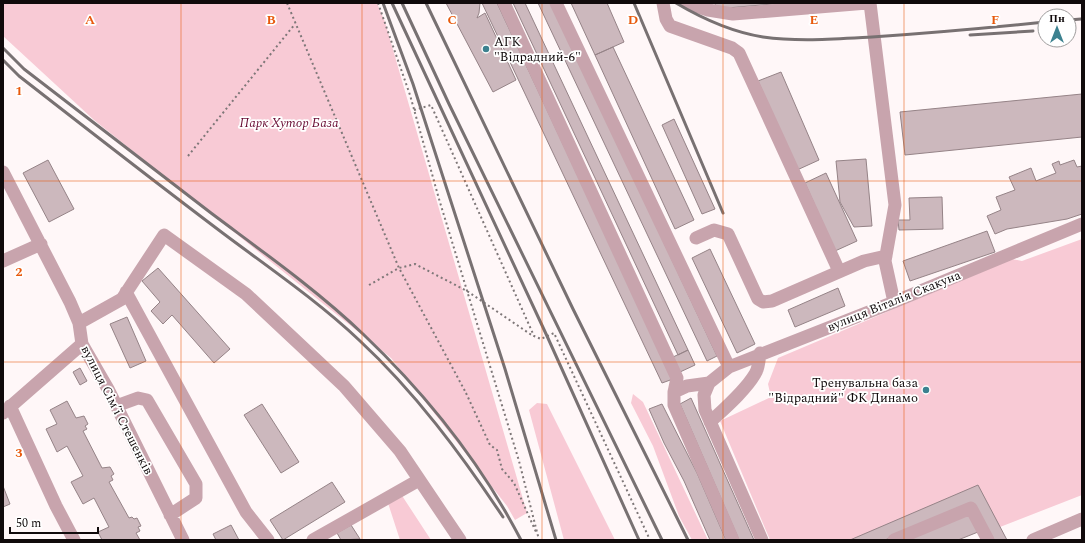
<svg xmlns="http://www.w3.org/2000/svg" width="1085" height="543" font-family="Spectral,serif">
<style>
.green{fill:#f8cad5}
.building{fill:#ccb8bd;stroke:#958387}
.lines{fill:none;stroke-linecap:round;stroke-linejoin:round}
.path{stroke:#7e7778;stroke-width:2;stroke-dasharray:2 3;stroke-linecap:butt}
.minor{stroke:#c8a4ad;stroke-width:13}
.rail{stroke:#787172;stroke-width:3}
.grid{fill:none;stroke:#e8590c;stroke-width:1;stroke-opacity:0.55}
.poi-dot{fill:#3c818f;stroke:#fff;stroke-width:1.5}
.labels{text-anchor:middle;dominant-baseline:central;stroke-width:3.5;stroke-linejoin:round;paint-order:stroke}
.poi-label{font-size:13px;fill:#100a0b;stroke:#fff;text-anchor:start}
.park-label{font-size:13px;font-style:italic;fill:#680b32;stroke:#fff}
.street-label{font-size:13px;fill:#100a0b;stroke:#fff}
.grid-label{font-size:13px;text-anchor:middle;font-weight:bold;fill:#e8590c;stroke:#fff;stroke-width:3.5;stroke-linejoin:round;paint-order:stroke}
</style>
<rect width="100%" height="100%" fill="#fff7f8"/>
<path class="green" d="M3,3H377L385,22L527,513L515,520L507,506L391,358L94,120L3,36Z
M1082,239V495L1000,527L850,540H770L720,421L771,397L768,384L778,358L1012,259L1022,261Z
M633,394L643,402L708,540H692L679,516L653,446L631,403Z
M537,403L547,404L615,540H564L529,410Z
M397,488L431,540H400L387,500Z"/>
<path class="building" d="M446,3H480L479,13L477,18L485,13L516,80L493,92Z
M482,3H497L673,379L662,383Z
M513,3H525L688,350L678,355Z
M538,3H552L717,356L707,361Z
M571,3H607L624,42L595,55Z
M715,3H784L716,9Z
M613,47L694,220L675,229L595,55Z
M781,72L819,160L797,170L758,81Z
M1082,94V137L905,155L900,112Z
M674,119L715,209L702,214L662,125Z
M866,159L872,226L854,227L840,202L836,161Z
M48,160L74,209L49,222L23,173Z
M1074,160L1077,167L1082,166V214L1067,219L1007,229L995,234L987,216L1001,210L996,197L1015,190L1009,177L1031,168L1036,181L1056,173L1052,164L1059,161L1060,165Z
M826,173L857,241L835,251L805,183Z
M942,197L943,229L899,230L898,220H910L909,198Z
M987,231L995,252L910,281L903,261Z
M710,249L755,344L737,353L692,258Z
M158,268L230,349L214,363L172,315L163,324L151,311L160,302L142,281Z
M838,288L845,306L795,327L788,310Z
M127,317L146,361L130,368L110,324Z
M688,350L695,365L680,372L673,357Z
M80,368L87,381L80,385L73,372Z
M691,398L754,540H739L680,404Z
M67,401L76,418L84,416L88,424L85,426L87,429L83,431L102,468L110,467L114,474L111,476L113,480L109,482L129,518L132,517L134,519L137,518L141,526L138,527L140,531L136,533L140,540H102L98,532L109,527L94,498L83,504L71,482L83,476L67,446L57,452L46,429L57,424L50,410Z
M262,404L299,462L281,473L244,415Z
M662,404L697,473L726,540H710L684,481L664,443L649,409Z
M332,482L345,502L283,540L270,520Z
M978,485L1007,540H993L973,503L885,540H850Z
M3,486L10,504L3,507Z
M969,513L978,532L958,540H906Z
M231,525L239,540H216L213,534Z
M351,525L360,539L341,540L337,533Z"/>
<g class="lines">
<path class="path" d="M287,3L399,268L466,393
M378,3L410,95L439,199L519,461L539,540
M414,110L431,105L534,336L541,339L554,333L650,540
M188,156L295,24
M369,285L399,268L415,264L467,291L533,336
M466,393L490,445L497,450L502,469L514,483L536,532"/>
<path class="minor" d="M504,3L677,378L674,392
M556,3L729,367
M663,3L666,19L670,26L732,48L739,53L839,271
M687,3L708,10L733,14L867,3
M870,3L895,205L885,261L894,302
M3,172L70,302L79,323L82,344L108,389L183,540
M696,238L714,230L728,234L758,299L763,302L772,301L864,261L886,256
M3,261L41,244
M126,292L246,512L268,540
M79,323L122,299L164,235L246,294L344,386L400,451L460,540
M709,383L687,386L674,392V405L733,540
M10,406L56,506L74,540
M116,406L138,398L147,400L196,484V498L170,515
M3,413L82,344
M710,422C724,409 745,391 755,374C759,368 759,360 760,353
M313,540L419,480
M762,540L705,410L704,395L709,383L729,367L894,302L1082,224
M894,540L971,508L988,540
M1033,540L1082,519"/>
<path class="rail" d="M383,3L413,84L505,369L556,540
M392,3L547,336L639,540
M402,3L449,104L662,540
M426,3L573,309L688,540
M634,3L723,213
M676,3C703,19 732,32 763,37C798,42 837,39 872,37C930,33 987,28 1045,22
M1069,20L1081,19
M970,35L1033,31
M3,48L24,69C86,117 149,165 211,213C263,252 317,290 363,334C426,394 481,463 521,540
M3,60L19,76C87,129 155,182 224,234C268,267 319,302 359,340C415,392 461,454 503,517"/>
</g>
<path class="grid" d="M181,3V540M362,3V540M542,3V540M723,3V540M904,3V540M3,181H1082M3,362H1082"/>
<g class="poi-dot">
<circle cx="486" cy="49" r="4"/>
<circle cx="926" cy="390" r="4"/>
</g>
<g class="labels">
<g class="poi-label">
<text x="494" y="42">АГК<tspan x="494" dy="15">"Відрадний-6"</tspan></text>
<text x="918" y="383" text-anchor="end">Тренувальна база<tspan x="918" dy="15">"Відрадний" ФК Динамо</tspan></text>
</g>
<g class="park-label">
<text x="289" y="123">Парк Хутор База</text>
</g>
<g class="street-label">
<text transform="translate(894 301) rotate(-22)">вулиця Віталія Скакуна</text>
<text transform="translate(117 410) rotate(63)">вулиця Сімʼї Стешенків</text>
</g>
</g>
<g class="grid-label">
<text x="90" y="24">A</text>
<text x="271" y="24">B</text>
<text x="452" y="24">C</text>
<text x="633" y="24">D</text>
<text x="814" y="24">E</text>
<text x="995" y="24">F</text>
<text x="19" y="95">1</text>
<text x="19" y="276">2</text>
<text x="19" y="457">3</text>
</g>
<rect width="1085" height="543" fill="none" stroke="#100a0b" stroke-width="8"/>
<g transform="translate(1057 28)"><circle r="19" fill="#ffffff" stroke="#9f9d9d"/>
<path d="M0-3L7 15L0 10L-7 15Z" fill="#3c818f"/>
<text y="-6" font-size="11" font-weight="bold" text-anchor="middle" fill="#100a0b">Пн</text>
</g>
<path d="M10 527v6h88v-6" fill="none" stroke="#100a0b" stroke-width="2"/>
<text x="16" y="527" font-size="12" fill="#100a0b" stroke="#ffffff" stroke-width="3" paint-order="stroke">50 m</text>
</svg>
